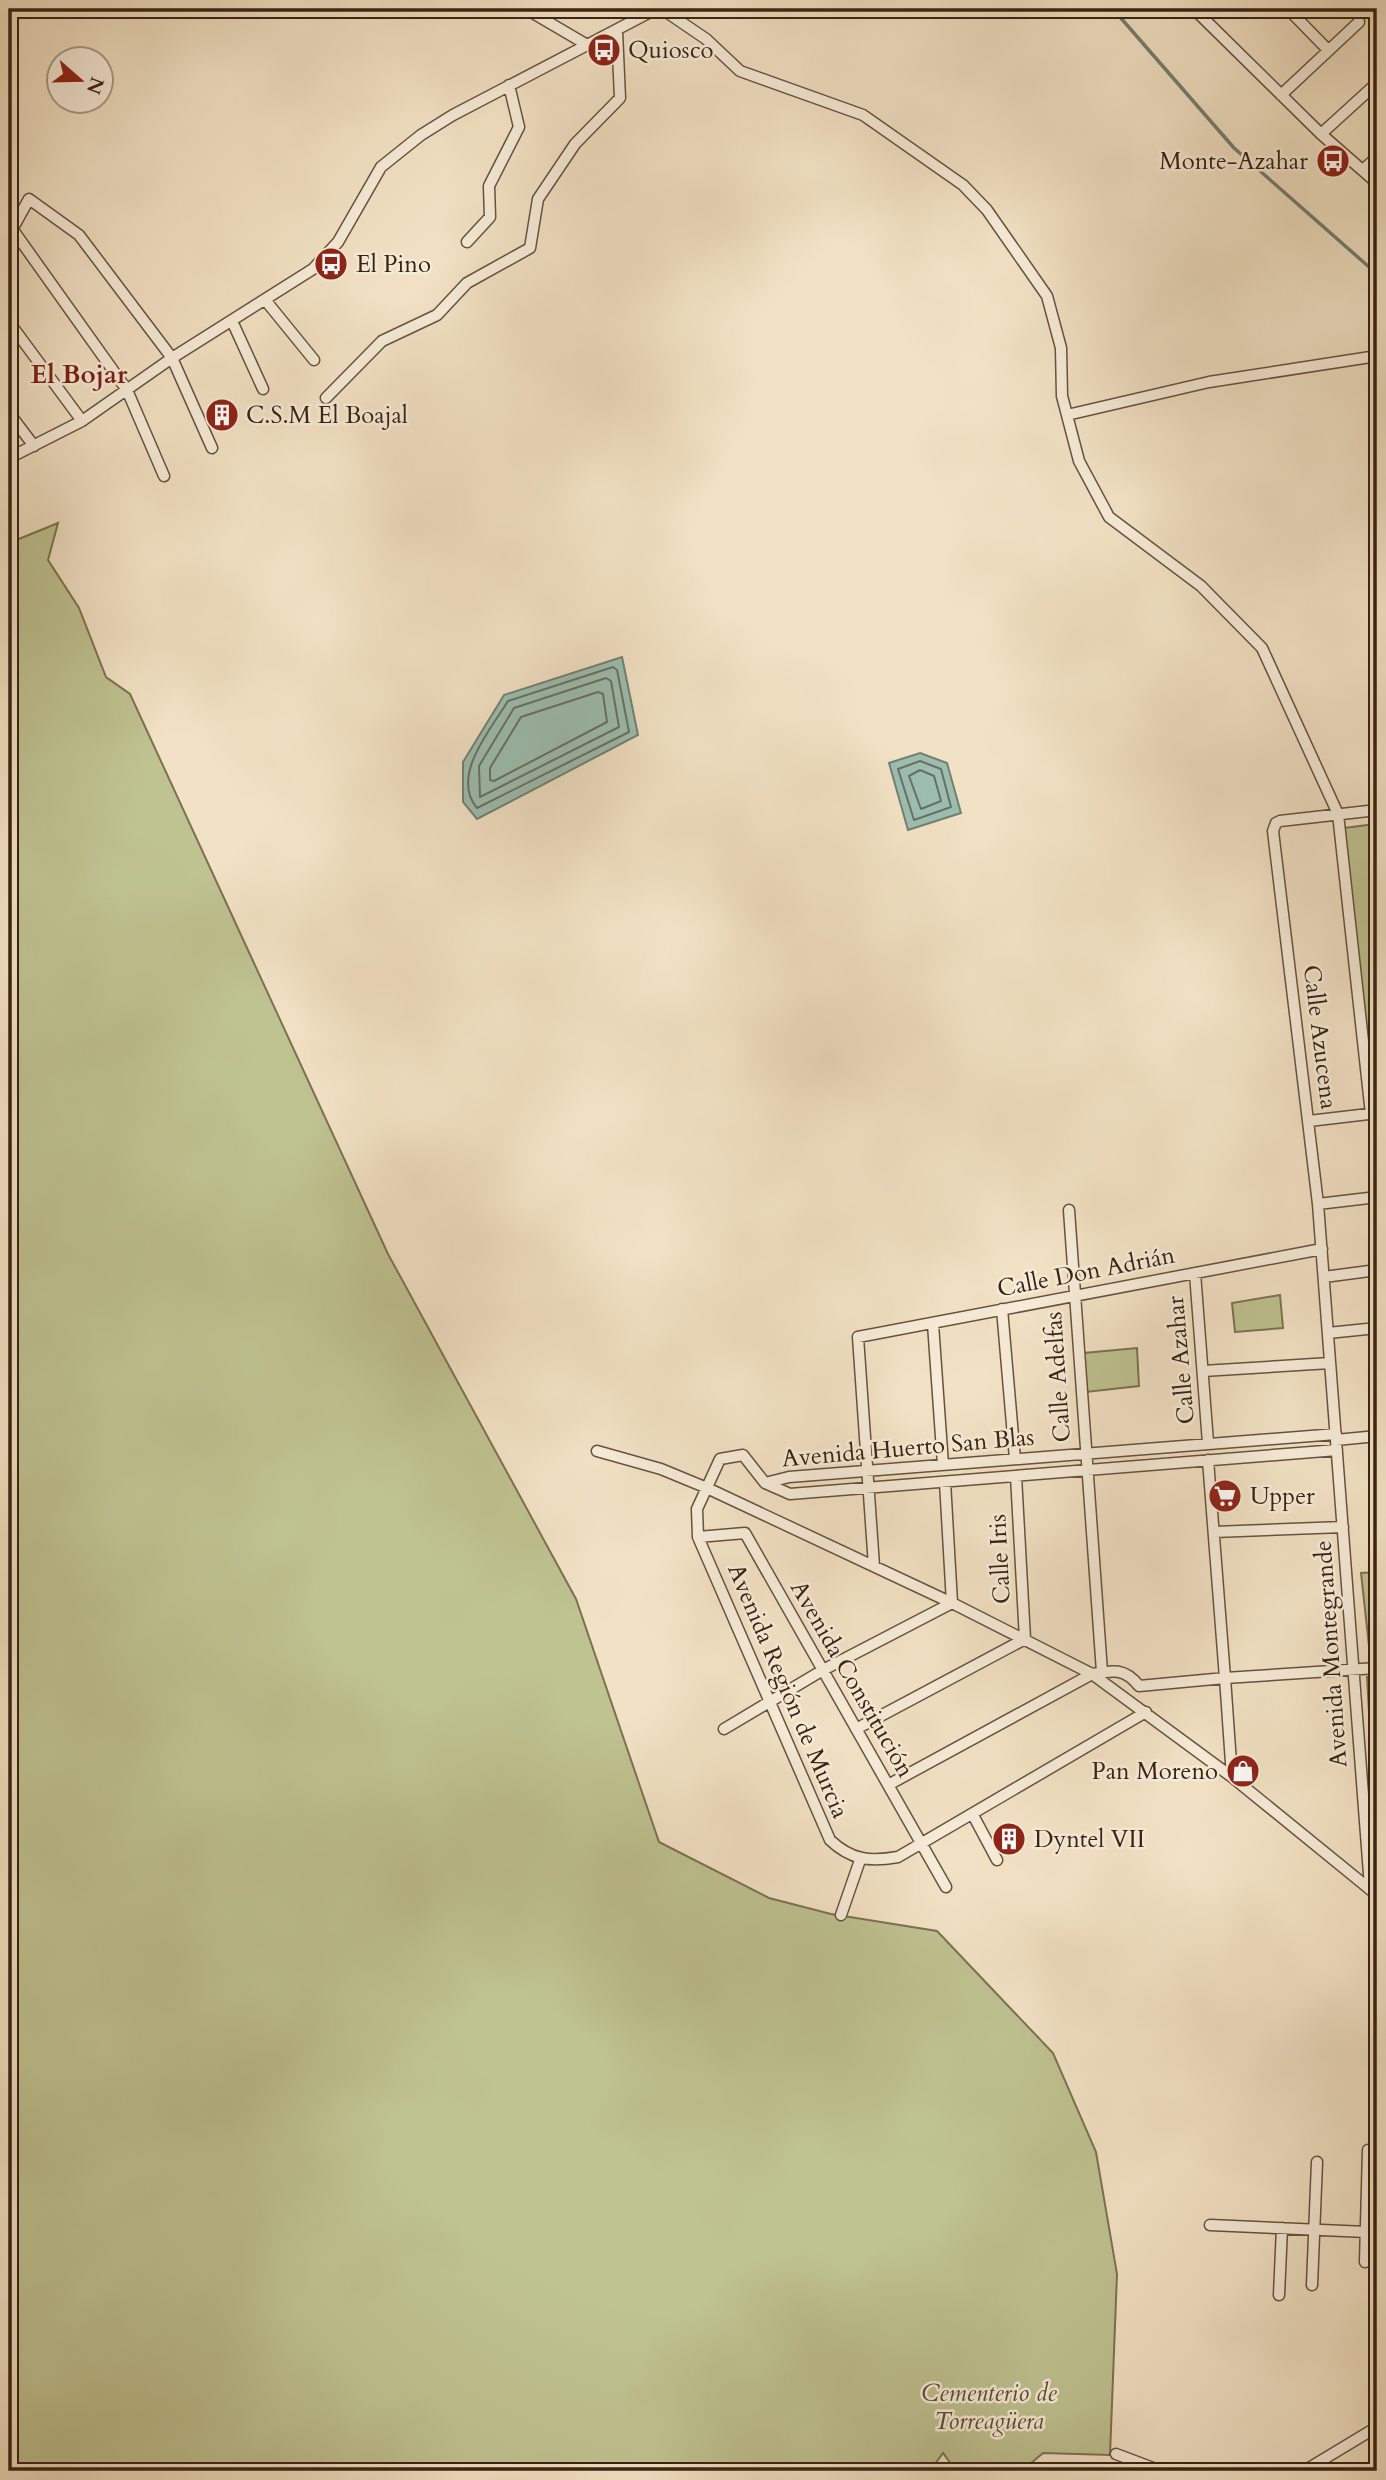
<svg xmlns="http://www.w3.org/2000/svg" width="1386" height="2480" font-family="Cardo,serif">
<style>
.green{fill:#bfc291;stroke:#7c7251;stroke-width:2}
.water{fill:#9bbeb1;stroke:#738071;stroke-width:2}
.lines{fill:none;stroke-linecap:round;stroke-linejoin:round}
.shore{stroke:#6a7061;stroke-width:2}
.stream{stroke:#738071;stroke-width:3.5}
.minor-casing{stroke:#66533e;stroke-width:13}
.minor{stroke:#f7ecd9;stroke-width:10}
.labels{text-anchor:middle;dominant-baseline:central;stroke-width:5;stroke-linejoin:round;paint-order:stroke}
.poi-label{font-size:24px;fill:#382311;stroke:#f7ecd9;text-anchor:start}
.street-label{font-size:24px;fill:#382311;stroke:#f7ecd9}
.park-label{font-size:24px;font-style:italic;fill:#5a4b31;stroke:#f7ecd9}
.neighbourhood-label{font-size:26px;font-weight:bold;fill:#7a1f14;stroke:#f7ecd9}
</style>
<rect width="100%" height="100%" fill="#f2e2c5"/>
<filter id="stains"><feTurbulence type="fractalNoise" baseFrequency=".00286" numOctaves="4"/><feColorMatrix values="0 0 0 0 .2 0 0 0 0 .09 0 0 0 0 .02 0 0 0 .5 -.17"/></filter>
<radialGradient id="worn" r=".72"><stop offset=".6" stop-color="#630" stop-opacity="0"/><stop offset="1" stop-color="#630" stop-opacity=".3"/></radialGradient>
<path class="green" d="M58,523L48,560L79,608L106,677L130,694L388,1254L576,1599L659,1842L769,1898L831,1914L937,1931L1053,2053L1096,2152L1117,2274L1110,2455L1043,2453L1022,2471H956L943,2453L930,2471H9V543Z
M1376,824L1377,1110L1374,1111L1343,828Z
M1280,1295L1283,1328L1235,1332L1232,1303Z
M1137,1348L1139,1386L1086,1392L1084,1353Z
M1377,1572V1645L1369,1646L1361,1573Z
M1367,1677H1377V1853Z"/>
<path class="water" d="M622,657L638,735L477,819L463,802V762L504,695Z
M920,753L947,763L961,813L908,830L889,763Z"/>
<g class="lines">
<path class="shore" d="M613,667L617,670L629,732L477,808C450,776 491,729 508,701Z
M606,678L611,681L619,727L480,797L479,766L514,708Z
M598,692L603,694L607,722L494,781L490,780V768L521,717Z
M920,761L941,769L951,807L914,820L898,769Z
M920,770L934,776L941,801L921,809L909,776Z"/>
<path class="stream" d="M1113,9L1234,148L1377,274"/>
<defs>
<path id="minor" d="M526,9L589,46
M662,9L706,39L740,71L863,115L963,185L987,210L1047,296L1061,348L1062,396L1079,461L1109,517L1201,586L1262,648L1338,814L1371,1114
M1194,9L1321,134L1377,183
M1288,9L1328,50
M1281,95L1359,22
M1321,134L1377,83
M1363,170L1377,157
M13,230L127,390L164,476
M9,235L29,199L79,235L172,358L212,448
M467,242L490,217L489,186L519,127L509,85
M266,301L314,360
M232,321L263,389
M9,322L82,421
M326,398L382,341L437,315L467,283L530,248L538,199L575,144L620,98L617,31
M9,413L34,446
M1067,415L1209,382L1377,356
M9,458L82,421L172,358L313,269L338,242L381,167L421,135L453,115L656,9
M1309,1121L1377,1113
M1318,1204L1377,1197
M1069,1210L1102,1672
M1195,1273L1208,1443
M1324,1277L1377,1270
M1002,1309L1015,1459
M933,1324L943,1465
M1328,1333L1377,1328
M1203,1371L1330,1363
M1336,1440L1377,1436
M597,1451L661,1469L707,1488L952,1603L1092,1674L1232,1777L1377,1895
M1208,1460L1225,1678L1377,1668
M765,1483L789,1477L1336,1434
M1214,1532L1343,1527
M698,1537L745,1533L946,1887
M874,1566L858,1337L1322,1249
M1146,1712L898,1857C870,1862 851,1860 830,1840L698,1537L697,1509L720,1459L743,1455L765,1483L790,1494L1337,1450
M724,1729L823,1670L952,1603L945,1482
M856,1729L1025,1639L1016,1476
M888,1785L1092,1674C1113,1670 1125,1668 1139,1686L1225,1678L1232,1777
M973,1815L997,1860
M1370,1887L1318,1204L1273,831L1276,823L1280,821L1377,810
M841,1915L860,1860
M1210,2225L1367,2232
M1365,2262L1368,2150L1377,2151
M1312,2285L1317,2162
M1279,2295L1282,2228
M1116,2454L1161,2471
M1304,2471L1377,2427"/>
</defs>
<use href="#minor" class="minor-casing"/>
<use href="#minor" class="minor"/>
</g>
<defs>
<symbol id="bus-disc" viewBox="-11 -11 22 22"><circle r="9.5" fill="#8f2418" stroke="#f7ecd9"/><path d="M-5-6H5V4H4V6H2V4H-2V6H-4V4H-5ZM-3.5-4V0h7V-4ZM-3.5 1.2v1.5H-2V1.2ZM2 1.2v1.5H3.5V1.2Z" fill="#fff"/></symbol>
<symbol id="building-disc" viewBox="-11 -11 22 22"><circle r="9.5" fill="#8f2418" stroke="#f7ecd9"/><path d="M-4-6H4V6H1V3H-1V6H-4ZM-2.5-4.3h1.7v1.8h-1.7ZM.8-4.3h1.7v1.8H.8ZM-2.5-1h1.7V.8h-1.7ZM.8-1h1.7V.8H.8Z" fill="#fff"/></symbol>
<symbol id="supermarket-disc" viewBox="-11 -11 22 22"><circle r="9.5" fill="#8f2418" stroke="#f7ecd9"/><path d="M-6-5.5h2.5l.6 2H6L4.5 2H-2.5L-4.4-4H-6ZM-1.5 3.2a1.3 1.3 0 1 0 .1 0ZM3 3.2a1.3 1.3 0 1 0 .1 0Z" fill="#fff"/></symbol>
<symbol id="shop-disc" viewBox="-11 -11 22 22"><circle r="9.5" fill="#8f2418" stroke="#f7ecd9"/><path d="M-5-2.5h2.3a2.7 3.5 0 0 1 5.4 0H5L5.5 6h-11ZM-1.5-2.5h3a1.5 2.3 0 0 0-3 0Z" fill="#fff"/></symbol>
</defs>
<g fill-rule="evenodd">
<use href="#bus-disc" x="585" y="31" width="38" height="38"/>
<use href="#bus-disc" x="1314" y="142" width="38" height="38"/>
<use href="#bus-disc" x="312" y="245" width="38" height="38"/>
<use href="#building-disc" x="203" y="396" width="38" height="38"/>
<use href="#supermarket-disc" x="1206" y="1477" width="38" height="38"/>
<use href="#shop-disc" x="1224" y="1752" width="38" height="38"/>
<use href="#building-disc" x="990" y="1820" width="38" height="38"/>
</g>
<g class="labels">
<g class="poi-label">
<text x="628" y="50">Quiosco</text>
<text x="1308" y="161" text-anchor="end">Monte-Azahar</text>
<text x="356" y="264">El Pino</text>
<text x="246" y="415">C.S.M El Boajal</text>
<text x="1250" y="1496">Upper</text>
<text x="1218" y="1771" text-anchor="end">Pan Moreno</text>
<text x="1034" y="1839">Dyntel VII</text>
</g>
<g class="street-label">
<text transform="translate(1320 1037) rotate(83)">Calle Azucena</text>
<text transform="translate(1086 1272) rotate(-11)">Calle Don Adrián</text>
<text transform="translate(1181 1360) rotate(-95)">Calle Azahar</text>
<text transform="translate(1058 1377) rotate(-94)">Calle Adelfas</text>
<text transform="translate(908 1448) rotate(-5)">Avenida Huerto San Blas</text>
<text transform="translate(1000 1559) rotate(-93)">Calle Iris</text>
<text transform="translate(1331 1654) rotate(-94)">Avenida Montegrande</text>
<text transform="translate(852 1679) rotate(60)">Avenida Constitución</text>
<text transform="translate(788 1691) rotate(67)">Avenida Región de Murcia</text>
</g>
<g class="park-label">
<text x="989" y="2393">Cementerio de<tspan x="989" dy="28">Torreagüera</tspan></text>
</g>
<g class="neighbourhood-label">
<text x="79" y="374">El Bojar</text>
</g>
</g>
<rect width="1386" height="2480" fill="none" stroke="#f2e2c5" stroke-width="35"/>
<rect x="10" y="10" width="1365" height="2459" fill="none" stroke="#382311" stroke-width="3.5"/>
<rect x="18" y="18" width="1351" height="2445" fill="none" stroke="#382311" stroke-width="2"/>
<g transform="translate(80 80) rotate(110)"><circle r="33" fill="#f7ecd9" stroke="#ab9c89" stroke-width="2"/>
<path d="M0-5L12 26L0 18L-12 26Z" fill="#8f2418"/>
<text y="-10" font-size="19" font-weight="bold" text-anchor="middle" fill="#382311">N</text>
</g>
<rect width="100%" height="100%" filter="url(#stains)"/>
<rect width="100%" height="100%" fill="url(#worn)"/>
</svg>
